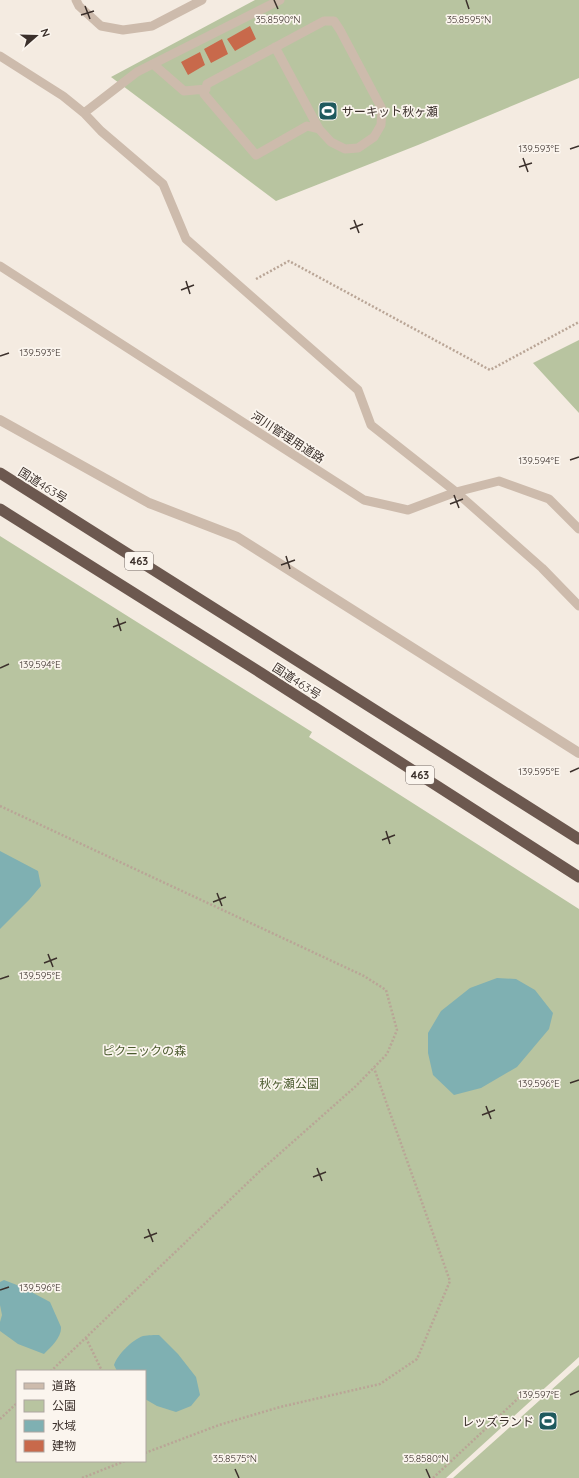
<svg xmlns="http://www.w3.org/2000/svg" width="579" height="1478" font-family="Quicksand,'Noto Sans JP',sans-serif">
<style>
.green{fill:#b8c4a0;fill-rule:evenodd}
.water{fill:#7fb0b2}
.building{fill:#c8694b}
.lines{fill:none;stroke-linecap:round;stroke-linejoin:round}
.path{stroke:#b9a596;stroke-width:2.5;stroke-dasharray:2 2;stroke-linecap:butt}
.service{stroke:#cdbbac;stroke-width:9}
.minor{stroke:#cdbbac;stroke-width:10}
.trunk{stroke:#6c584f;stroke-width:11}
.ticks{fill:none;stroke:#3b302b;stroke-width:1.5}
.labels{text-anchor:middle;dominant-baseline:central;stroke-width:3.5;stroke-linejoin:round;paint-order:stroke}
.shield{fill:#fbf5ee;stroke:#756b66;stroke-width:1}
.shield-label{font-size:11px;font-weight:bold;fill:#3b302b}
.poi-label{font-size:12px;fill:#3b302b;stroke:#fbf5ee;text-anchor:start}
.street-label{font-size:12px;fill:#3b302b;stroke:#fbf5ee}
.park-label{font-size:12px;fill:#4a5a2e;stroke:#fbf5ee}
.ticks-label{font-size:10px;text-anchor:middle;fill:#3b302b;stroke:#fbf5ee;stroke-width:3.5;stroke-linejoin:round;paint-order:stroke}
</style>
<rect width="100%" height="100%" fill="#f4ebe1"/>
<path class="green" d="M255,0H579V78L418,145L276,201L111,77Z
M579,340V413L533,363Z
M0,536L312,732L309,737L579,909V1357L446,1478H0ZM17,1371H145V1461H17Z
M579,1365V1478H453Z"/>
<path class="water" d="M0,851L38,871L41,886L29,900L0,929Z
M497,978L516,979L535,990L553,1013L549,1029L517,1067L481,1088L454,1095L433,1075L428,1053V1033L441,1011L470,988Z
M4,1280L22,1287L50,1302L61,1327C62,1337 51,1347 44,1354L18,1344L0,1331V1322L2,1315L0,1305V1282Z
M159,1335L178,1354L196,1377L200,1395L191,1406L176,1412L157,1406L145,1399V1371H117L114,1365C118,1354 132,1340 143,1336C148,1335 155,1335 159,1335Z"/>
<path class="building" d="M250,26L256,39L235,51L227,39Z
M222,39L228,54L211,63L204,49Z
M200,52L205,65L188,75L181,62Z"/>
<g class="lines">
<path class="path" d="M256,279L289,261L490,370L579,322
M0,806L364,976L386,990L397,1030L387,1054L356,1086L260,1171L51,1371
M86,1338L102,1371
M0,1419L17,1403
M145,1453L219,1425L280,1407L380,1384L417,1359L450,1281L374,1068
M82,1478L125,1461
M433,1478L525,1392"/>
<path class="service" d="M76,0L79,6L101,26L123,30L152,26L202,0
M324,21H334L340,30L382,109L381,125L374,137L358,148L345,149L331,142L319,129L307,126L256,155L204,94L207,84Z
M275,47L319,129
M0,56L63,96L84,113L101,131L163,184L186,239L358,390L371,425L456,492L542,568L579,606
M153,64L184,91L206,89
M84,113L137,72L280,0
M0,266L364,500L408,510L456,492L499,481L549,499L579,529"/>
<path class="minor" d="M0,420L149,503L237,537L579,753"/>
<path class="trunk" d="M0,473L579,839
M0,509L261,673L579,877"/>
</g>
<path class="ticks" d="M274,0L278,9M466,0L469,9M85,6L90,19M81,15L94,11M570,149L579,146M523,158L528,172M519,167L532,163M354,220L359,233M350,229L363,224M186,281L190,294M181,290L194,285M0,356L9,353M570,460L579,457M454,495L459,508M450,504L463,499M286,556L290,569M281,565L295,560M117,618L121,631M113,627L126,622M0,668L9,664M570,772L579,768M386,831L390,844M382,840L395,835M217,893L222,906M213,902L226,897M48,954L53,967M44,963L57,958M0,979L9,976M570,1083L579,1080M486,1106L491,1119M482,1115L495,1110M317,1168L322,1181M313,1177L326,1172M148,1229L153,1242M144,1238L157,1233M0,1290L9,1287M570,1395L579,1391M235,1469L239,1478M426,1469L430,1478"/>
<defs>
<symbol id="stadium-square" viewBox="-11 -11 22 22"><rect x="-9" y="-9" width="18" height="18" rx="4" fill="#1f5a5e" stroke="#fbf5ee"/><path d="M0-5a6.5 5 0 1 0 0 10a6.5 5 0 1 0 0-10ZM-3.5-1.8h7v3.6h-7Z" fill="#fff"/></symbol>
</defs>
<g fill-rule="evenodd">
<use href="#stadium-square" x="317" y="100" width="22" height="22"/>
<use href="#stadium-square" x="537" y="1410" width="22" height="22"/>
</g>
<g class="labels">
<g class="shield">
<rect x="125" y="552" width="28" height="18" rx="3"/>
<rect x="406" y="766" width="28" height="18" rx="3"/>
</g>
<g class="shield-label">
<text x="139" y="561">463</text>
<text x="420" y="775">463</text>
</g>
<g class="poi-label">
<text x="342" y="111">サーキット秋ヶ瀬</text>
<text x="534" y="1421" text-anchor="end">レッズランド</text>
</g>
<g class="street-label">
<text transform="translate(288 437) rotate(33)">河川管理用道路</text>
<text transform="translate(43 485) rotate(32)">国道463号</text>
<text transform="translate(297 681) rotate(33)">国道463号</text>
</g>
<g class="park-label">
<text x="144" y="1050">ピクニックの森</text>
<text x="289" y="1083">秋ヶ瀬公園</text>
</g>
</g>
<g class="ticks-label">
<text x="469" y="23">35.8595°N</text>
<text x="278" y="23">35.8590°N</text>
<text x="539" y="152">139.593°E</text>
<text x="40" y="356">139.593°E</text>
<text x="539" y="464">139.594°E</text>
<text x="40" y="668">139.594°E</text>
<text x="539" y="775">139.595°E</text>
<text x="40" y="979">139.595°E</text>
<text x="539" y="1087">139.596°E</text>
<text x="40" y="1291">139.596°E</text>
<text x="539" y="1398">139.597°E</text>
<text x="235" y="1462">35.8575°N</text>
<text x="426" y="1462">35.8580°N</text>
</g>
<rect x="16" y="1370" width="130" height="92" fill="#fbf5ee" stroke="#aea6a0"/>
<rect x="24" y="1383" width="20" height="6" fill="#cdbbac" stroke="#aea6a0"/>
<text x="52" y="1390" font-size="12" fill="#3b302b">道路</text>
<rect x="24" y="1400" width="20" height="12" fill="#b8c4a0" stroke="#aea6a0"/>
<text x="52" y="1410" font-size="12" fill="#3b302b">公園</text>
<rect x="24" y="1420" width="20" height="12" fill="#7fb0b2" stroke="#aea6a0"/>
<text x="52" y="1430" font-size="12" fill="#3b302b">水域</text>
<rect x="24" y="1440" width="20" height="12" fill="#c8694b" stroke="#aea6a0"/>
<text x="52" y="1450" font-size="12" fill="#3b302b">建物</text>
<g transform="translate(36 36) rotate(70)" stroke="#fbf5ee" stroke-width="3" paint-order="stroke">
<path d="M0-3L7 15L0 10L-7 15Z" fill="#3b302b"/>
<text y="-6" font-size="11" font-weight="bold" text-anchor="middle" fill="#3b302b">N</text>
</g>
</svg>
